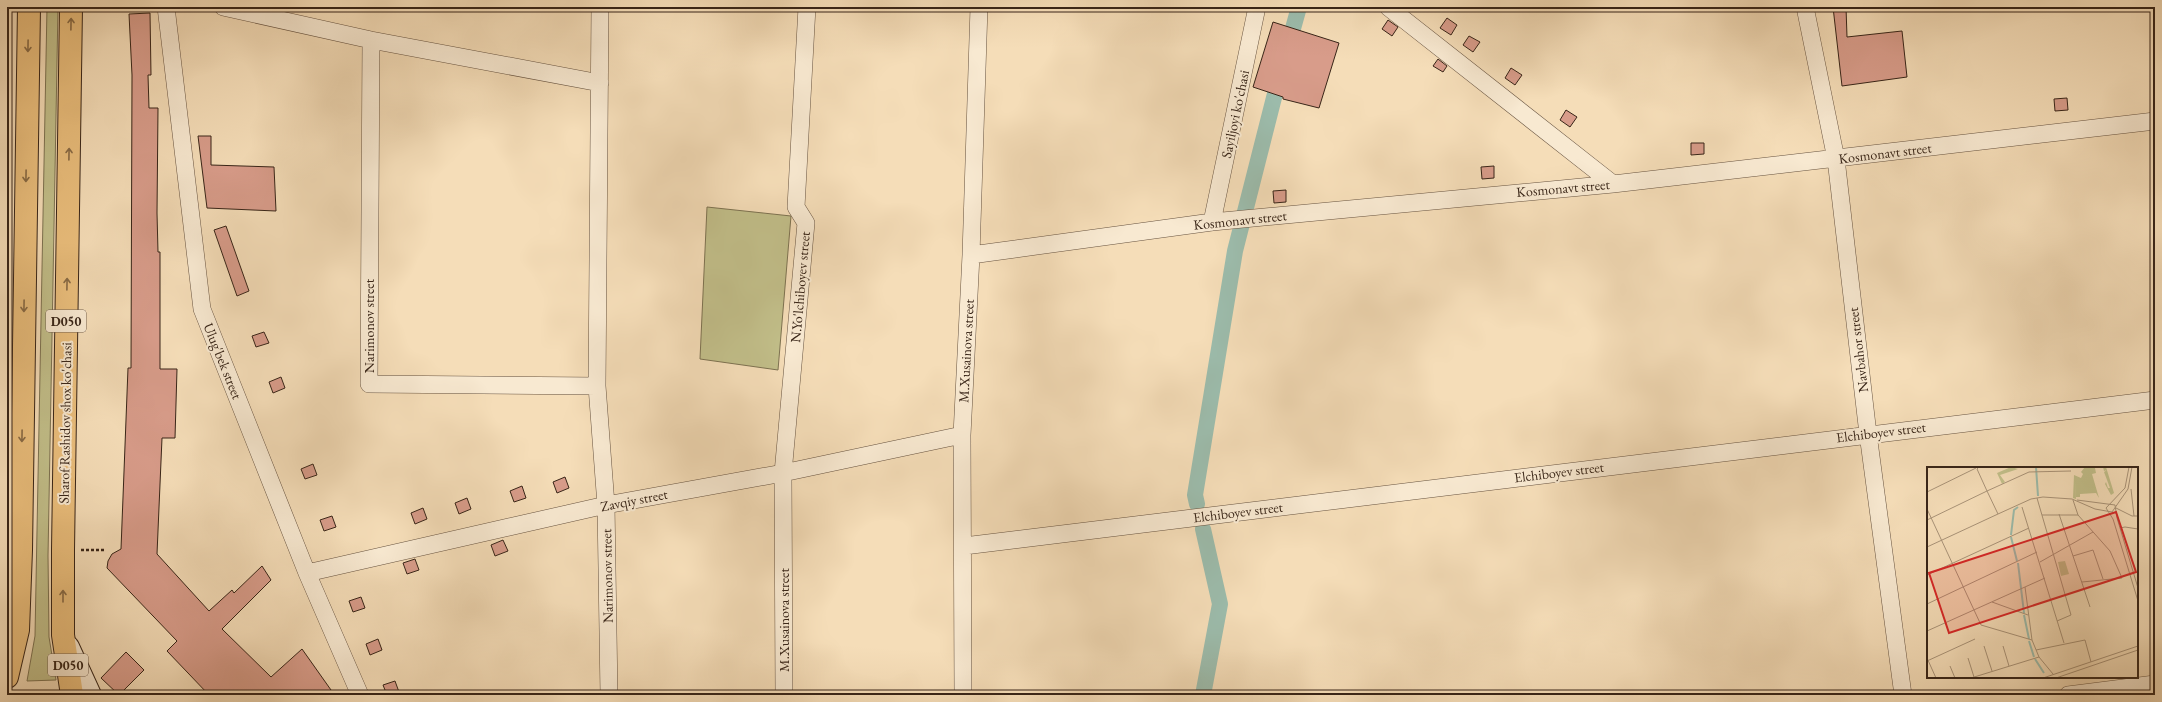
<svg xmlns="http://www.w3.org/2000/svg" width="2162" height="702" font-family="'EB Garamond',serif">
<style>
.green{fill:#c2bf8a;stroke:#7d7251}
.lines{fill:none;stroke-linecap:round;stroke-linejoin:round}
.canal{stroke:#9cbcac;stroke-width:16}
.building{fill:#d89c8a;stroke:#382518}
.street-casing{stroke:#675340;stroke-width:18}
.secondary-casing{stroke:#382518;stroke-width:24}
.primary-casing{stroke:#382518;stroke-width:24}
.path{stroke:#382518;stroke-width:2.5;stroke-dasharray:3 2;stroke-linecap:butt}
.street{stroke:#f8e9d1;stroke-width:17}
.secondary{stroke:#f8e9d1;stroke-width:22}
.primary{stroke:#eabe7c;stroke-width:22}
.oneway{stroke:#886a45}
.labels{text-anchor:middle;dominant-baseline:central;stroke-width:4;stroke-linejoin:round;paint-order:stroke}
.shield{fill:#f8e9d1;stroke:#726050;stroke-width:1}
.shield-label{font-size:13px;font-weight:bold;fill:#382518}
.street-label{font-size:14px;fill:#382518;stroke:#f8e9d1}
.inset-river{fill:none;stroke:#9cbcac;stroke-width:2}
.inset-road{fill:none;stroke:#a99378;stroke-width:1}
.view{fill:#d62828;fill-opacity:0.15;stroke:#d62828;stroke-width:2}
.inset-edge{fill:none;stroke:#382518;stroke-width:2}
</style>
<rect width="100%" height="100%" fill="#f5ddb8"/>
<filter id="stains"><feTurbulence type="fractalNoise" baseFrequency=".005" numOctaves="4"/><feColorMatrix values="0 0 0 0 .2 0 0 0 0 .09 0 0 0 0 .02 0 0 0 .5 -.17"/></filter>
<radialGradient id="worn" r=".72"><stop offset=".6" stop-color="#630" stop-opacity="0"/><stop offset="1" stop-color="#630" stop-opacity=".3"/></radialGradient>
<path class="green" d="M47,7H58L48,556L49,637L56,680L27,681L35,636Z
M707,207L791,216L778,370L700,359Z"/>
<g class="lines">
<path class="canal" d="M1287,50L1299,7
M1197,504L1195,495L1235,251L1280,74
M1203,529L1220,604L1203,695"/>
</g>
<path class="building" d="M1833,7H1846L1847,37L1902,31L1907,77L1842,86Z
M150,13L151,75H148L149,108H158L157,213L158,252H160V369H177L175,438H162L157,554L209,611L232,590L234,593L262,566L271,580L222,629L271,677L302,649L331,690L320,695H209L167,651L177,641L107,568L108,561L112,554L121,549L128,368H131L132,75L129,14Z
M1447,18L1457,25L1451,35L1440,28Z
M1388,20L1398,27L1392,36L1382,29Z
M1273,22L1339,43L1319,108L1283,99V97L1253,87Z
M1469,36L1480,42L1473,52L1463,45Z
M1438,59L1447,66L1443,72L1433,66Z
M1511,68L1522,75L1515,85L1505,78Z
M2067,98L2068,110L2055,111L2054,99Z
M1566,110L1577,117L1570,127L1560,120Z
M198,136H211V165L274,167L276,211L207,208Z
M1691,143H1704V154L1691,155Z
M1494,166V178L1482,179L1481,167Z
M1286,190V202L1274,203L1273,191Z
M226,226L249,291L237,296L214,230Z
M264,332L269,343L256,347L252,336Z
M281,377L285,388L273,393L269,382Z
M313,464L317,475L305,479L301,469Z
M565,477L569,488L557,493L553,482Z
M522,486L526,498L514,502L510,491Z
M467,498L471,509L459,514L455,503Z
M423,508L427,519L415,524L411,513Z
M332,516L336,527L324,531L320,520Z
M503,540L508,551L495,556L491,545Z
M415,559L419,570L407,574L403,563Z
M361,597L365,608L353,612L349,601Z
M378,639L382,650L370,655L366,644Z
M126,652L144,670L119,695L101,678Z
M395,681L399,692L387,695L383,685Z"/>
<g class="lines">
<defs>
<path id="street" d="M166,7L202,309L307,573L360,695
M223,7L371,40L600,83
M600,7L597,386L606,505L609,695
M1388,7L1613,184
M1805,7L1836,159L1868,434L1903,695
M371,40L369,384L597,386
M1212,222L1257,7
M971,255L1212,222L1613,184L2155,121
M7,516H21
M964,546L2155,400
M307,573L606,505L783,473L962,435
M784,695L783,473L806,223L796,207L807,7
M963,695L962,435L971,255L979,7
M2068,695L2155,684"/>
<path id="secondary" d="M68,647L90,695"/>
<path id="primary" d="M71,7L63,550V635L72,695
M7,677L18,630L21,550L29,7"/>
</defs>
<use href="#street" class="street-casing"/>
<use href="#secondary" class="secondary-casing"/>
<use href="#primary" class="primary-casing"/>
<path class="path" d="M81,550H105"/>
<use href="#street" class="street"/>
<use href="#secondary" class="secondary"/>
<use href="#primary" class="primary"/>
</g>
<defs><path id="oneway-shaft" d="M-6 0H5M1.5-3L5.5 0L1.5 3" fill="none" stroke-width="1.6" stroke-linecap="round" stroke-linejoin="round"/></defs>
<g class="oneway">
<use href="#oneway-shaft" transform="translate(71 24) rotate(-89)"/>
<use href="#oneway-shaft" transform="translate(28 46) rotate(91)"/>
<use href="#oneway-shaft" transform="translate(69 154) rotate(-89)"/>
<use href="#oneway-shaft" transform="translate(26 176) rotate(91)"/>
<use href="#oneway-shaft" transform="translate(67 284) rotate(-89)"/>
<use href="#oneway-shaft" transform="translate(24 306) rotate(91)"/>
<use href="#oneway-shaft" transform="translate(22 436) rotate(91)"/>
<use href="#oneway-shaft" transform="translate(63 596) rotate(-90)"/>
</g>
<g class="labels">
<g class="shield">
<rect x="46" y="310" width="40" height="22" rx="3"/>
<rect x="48" y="654" width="40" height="22" rx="3"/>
</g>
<g class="shield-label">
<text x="66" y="321">D050</text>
<text x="68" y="665">D050</text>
</g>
<g class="street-label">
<text transform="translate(1235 114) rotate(-78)">Sayiljoyi ko'chasi</text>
<text transform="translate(1885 153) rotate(-7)">Kosmonavt street</text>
<text transform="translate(1563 188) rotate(-5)">Kosmonavt street</text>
<text transform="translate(1240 220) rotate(-6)">Kosmonavt street</text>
<text transform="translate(800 287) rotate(-85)">N.Yo'lchiboyev street</text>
<text transform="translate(369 326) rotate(-90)">Narimonov street</text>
<text transform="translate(1858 350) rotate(-97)">Navbahor street</text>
<text transform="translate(966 351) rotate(-87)">M.Xusainova street</text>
<text transform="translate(223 361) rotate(68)">Ulug'bek street</text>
<text transform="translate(65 423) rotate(-89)">Sharof Rashidov shox ko'chasi</text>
<text transform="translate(1881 432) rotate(-7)">Elchiboyev street</text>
<text transform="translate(1559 472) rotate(-7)">Elchiboyev street</text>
<text transform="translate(634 500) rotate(-11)">Zavqiy street</text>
<text transform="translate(1238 512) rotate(-7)">Elchiboyev street</text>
<text transform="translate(607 576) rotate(-91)">Narimonov street</text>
<text transform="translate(784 620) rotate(-90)">M.Xusainova street</text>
</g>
</g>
<g transform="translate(1927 467)">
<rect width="211" height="211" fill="#f5ddb8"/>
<path d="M84,0L91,2L73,8L78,15L75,17L70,6ZM158,0L168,1L169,6L165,7L172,31L169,26L153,27V30H149L148,13L149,32L146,31L147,8L154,11L156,7L154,5ZM176,0H179L187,26L184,28L178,17L179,15L181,21H183L177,5L180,3L177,4ZM138,94L142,107L134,109L131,95Z" fill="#c2bf8a"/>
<path class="inset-river" d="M109,0L111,29M84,68L87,43L91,40M84,70L90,94M91,96L97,146M97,148L102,172M102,174L107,190M108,192L117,206"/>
<path class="inset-road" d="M52,0L50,2L60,24L102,5L144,4M202,0L198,21L179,41L186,52L211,134M204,22L207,49M0,25L49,1M110,31L144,148L130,154M146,33L151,48L183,84L195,111L155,115M150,33L188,38L190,51L211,121M95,40L137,176M189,41L205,49H211M0,42L54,158L105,173M132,47L163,140M115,48H151M0,53L60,24L71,47L104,32L116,30L145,32L168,42L185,45L201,22L205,0M193,61L198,60L211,62M0,80L71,47M146,89L166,83L176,112M113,95L166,65M0,108L102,61M98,120L105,173L112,190L126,207M65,135L101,148M0,137L110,85M0,164L118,111M57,179L65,204M76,179L82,199M109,183L158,173L164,195M0,191L9,211M41,191L47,210M0,194L48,172M23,199L28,211M44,211L112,190M116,211L211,179M129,211L211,183"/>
<path class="view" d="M189,45L209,105L22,166L2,106Z"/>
<rect width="211" height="211" class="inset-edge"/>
</g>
<rect width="2162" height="702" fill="none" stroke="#f5ddb8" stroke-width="24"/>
<rect x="8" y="8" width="2146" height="686" fill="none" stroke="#382518" stroke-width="2"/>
<rect x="12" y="12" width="2138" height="678" fill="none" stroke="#382518"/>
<rect width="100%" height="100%" filter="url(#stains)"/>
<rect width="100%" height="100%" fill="url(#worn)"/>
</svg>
